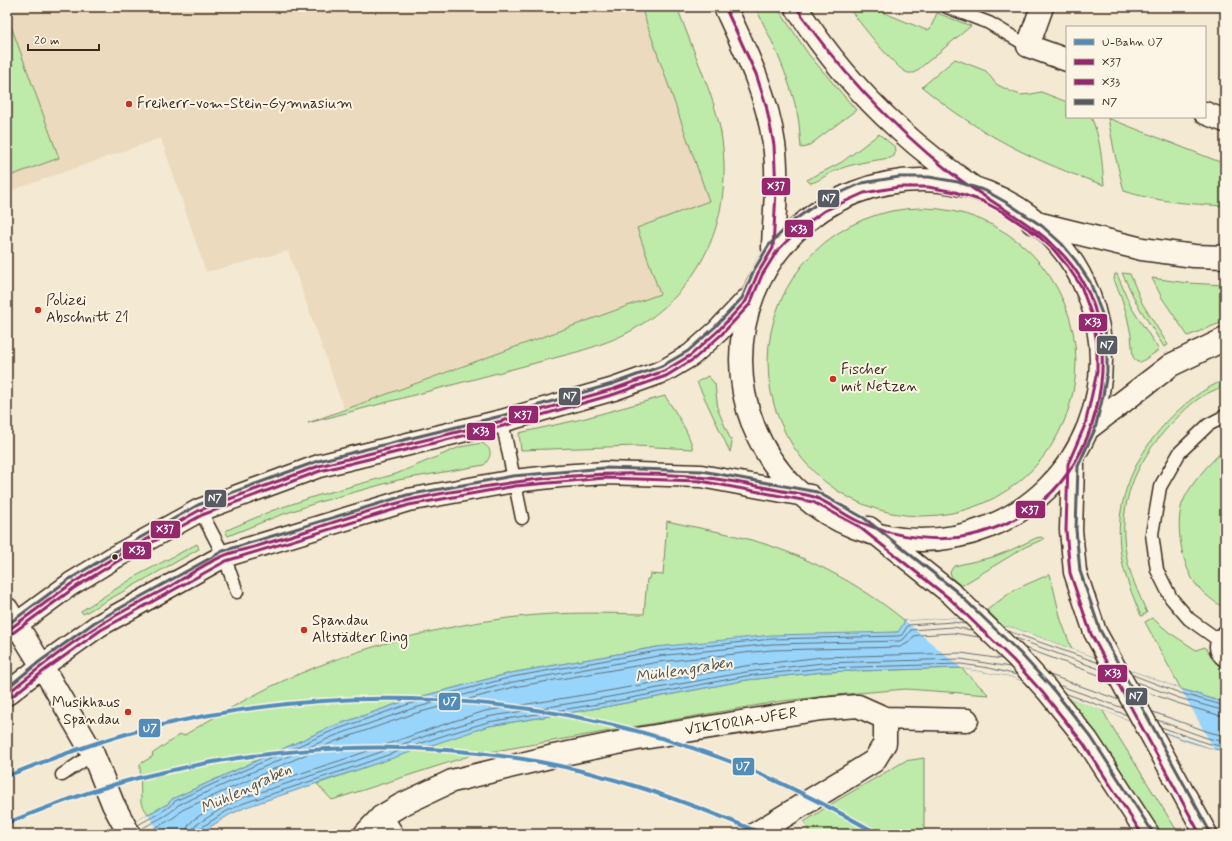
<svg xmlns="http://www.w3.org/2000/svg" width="1232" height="841" font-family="Mynerve,sans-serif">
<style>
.built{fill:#ebdabd}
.green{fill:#beeba9;stroke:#7c8a64}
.water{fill:#99d5fa;stroke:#7391a2}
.pier{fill:#f4e9d3}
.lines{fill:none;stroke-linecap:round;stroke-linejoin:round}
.shore{stroke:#616e76;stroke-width:1}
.service-casing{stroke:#3b2a1e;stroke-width:15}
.minor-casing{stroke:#3b2a1e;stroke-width:25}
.tertiary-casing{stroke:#3b2a1e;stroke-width:25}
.secondary-casing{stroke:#3b2a1e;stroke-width:25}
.service{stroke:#fcf5e5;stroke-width:12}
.minor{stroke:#fcf5e5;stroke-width:22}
.tertiary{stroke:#fcf5e5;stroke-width:22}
.secondary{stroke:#fcf5e5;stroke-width:22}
.bus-1-casing{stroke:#fcf5e5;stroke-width:6}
.bus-2-casing{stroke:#fcf5e5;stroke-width:6}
.bus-3-casing{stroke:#fcf5e5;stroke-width:6}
.bus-1{stroke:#95276e;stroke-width:3}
.bus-2{stroke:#95276e;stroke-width:3}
.bus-3{stroke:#595b62;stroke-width:3}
.metro-1-casing{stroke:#fcf5e5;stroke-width:7}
.metro-1{stroke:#528dba;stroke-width:4}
.poi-dot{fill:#c8321e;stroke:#fcf5e5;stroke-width:1.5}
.bus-dot{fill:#3b2a1e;stroke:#fcf5e5;stroke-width:1.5}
.labels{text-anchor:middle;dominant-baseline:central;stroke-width:4;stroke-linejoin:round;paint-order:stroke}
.poi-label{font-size:15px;fill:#3b2a1e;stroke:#fcf5e5;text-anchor:start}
.street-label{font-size:15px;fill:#3b2a1e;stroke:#fcf5e5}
.water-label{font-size:16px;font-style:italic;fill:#525555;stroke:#fcf5e5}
.line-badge{stroke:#fcf5e5;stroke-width:1.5}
.badge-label{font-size:11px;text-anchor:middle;font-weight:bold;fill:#fff}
</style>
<rect width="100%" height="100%" fill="#f4e9d3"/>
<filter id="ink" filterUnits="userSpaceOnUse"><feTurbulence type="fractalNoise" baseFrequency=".025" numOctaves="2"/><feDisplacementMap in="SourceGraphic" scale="8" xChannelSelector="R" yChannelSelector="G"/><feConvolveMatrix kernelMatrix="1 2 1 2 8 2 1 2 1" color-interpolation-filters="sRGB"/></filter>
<g filter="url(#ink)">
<path class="built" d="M7,7H641L709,201L637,228L660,294L344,409L288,251L206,272L161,138L7,192Z"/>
<path class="green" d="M641,7H677C685,28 693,49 701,69C709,90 717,111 721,133C734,213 706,285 636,328C618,339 597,346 577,352L308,423L660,294L637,228L709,201Z
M755,7H777L809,55L856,110L807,147L801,148C800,140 800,131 799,123C793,85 773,42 755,7Z
M848,7H884L882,12L926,30L930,29L937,13L971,26L914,73C913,73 908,73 908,73C895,69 858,20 848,7Z
M7,15L59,158L7,177Z
M955,59L986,71L996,84L1012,92L1021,95L1031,94L1041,92L1067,102V117H1091C1101,138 1102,163 1104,185C1035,162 979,134 922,87Z
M1108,118L1225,164V206C1191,204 1157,202 1124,191L1115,155Z
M879,134L895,147L896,150L894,156L890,158C872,161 852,163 835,171C826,174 819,182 810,183L807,180L842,162Z
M768 362a154 154 0 1 1 308 0a154 154 0 1 1-308 0Z
M1122,273L1130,274L1142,303L1168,345L1164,347L1137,304Z
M1115,274H1117L1131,307L1159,350L1141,362H1137L1133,357L1131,335L1127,316L1121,296L1114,280Z
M1152,278L1187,283L1225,285V321L1188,336L1162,298Z
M708,376L715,384L718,410L732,443L730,452L697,382Z
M1225,379V385C1216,390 1206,393 1198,399C1188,406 1178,417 1169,426C1136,462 1117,504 1126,553C1129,574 1139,594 1147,613L1141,616C1133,596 1124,576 1121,555C1111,493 1145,435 1193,398C1203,390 1214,385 1225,379Z
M665,396C676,413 688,430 693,449L636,446L521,450L519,433L582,419Z
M482,443C493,449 492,456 484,465L398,480L319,502L275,517L228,536L225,531L271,511L316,496L396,474L460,447Z
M1225,449V609C1215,602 1203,594 1195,583C1182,564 1175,527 1182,504C1189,485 1210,462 1225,449Z
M667,521C692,527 719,531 744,538C800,552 861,584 905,621L899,632L657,647L511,673L408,700L331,727L172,799L168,804L148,814L141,803L140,764L153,756L152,754L181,734L183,736C211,719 240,702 270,687C350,649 438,625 526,616C565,612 605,613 644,614L647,579H649L650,574L663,575Z
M1041,537L1044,539L1025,547L961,586L952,578L950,572L954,566L993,557L1011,550L1036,538Z
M197,544L199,549L83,614L81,611L138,575Z
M1050,574L1061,620L1078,666L1108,720L1179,834H1160L1130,786L1093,731L1007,630L987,610L1014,590Z
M1152,618L1170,633L1196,650L1205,647L1218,665L1225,670V703L1181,689L1145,622Z
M961,668L989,695L906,689L846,694L782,701L472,755L332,800L317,784L440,741L489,726L610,706L747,680L823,672Z
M924,758V834H811L804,822L836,801L905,761Z"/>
<path class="water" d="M954,618L1014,628L1181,689L1225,703V751L1214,749L1190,742L1009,676L961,668L823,672L747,680L610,706L489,726L246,807L229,815L199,834H117L148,814L168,804L172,799L331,727L408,700L511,673L657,647L772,635L898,632L905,621Z"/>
<path class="pier" d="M954,618L1014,628L1181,689L1214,749L1098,709L1009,676L961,668L905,621Z
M148,814L160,834H115Z"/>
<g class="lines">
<path class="shore" d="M1008,631L1099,663
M1015,638L1102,670
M1025,648L1107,678
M1050,675L1119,700
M1133,675L1180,693L1225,706
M1136,682L1179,698L1225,711
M1058,685L1123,708
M1141,690L1177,703L1225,717
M1064,693L1127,715
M1153,712L1209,732L1225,736
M1157,720L1207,738L1225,742
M1161,727L1206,743L1225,747
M138,825C149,818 167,811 175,801L332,731L409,704L512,677L657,651L772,639L898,636L902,635L908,625L953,622L965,624
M140,830C151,822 171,815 178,805L334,736L411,709L513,682L658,656L772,644L899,641L904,639L911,630L953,627L971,630
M144,834C156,826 173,821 182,810L336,741L413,714L514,687L659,662L772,650L900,647L908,643L914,636L919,635L953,633L979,637
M186,834L188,826L193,820L222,801L240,793L345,759L436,727L485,711L608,691L745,666L822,657L961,653L1002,659
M192,834L193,829L196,825L224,807L242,798L347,764L437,732L487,717L609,697L746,672L822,663L961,659L1010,667
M197,834L199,829L227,811L244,803L348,769L439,737L488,722L610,702L746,676L823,668L961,664L989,668L1017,675"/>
<defs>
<path id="service" d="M947,7L989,23L1028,46
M502,421L522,518
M200,510L224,556L237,592
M1225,631C1214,639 1212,653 1225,661
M1217,639L1189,619L1171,598L1157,570L1152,534L1160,487L1180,452L1208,425L1225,416
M62,775L93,754"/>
<path id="minor" d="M1042,7L1028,46L1067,60
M1205,113L1225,121
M42,666L93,754L113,804L129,834
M381,817L392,834
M365,834L381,817L401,805L452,781L554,756L637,739L821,709L858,706L885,718L967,720
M755,834L874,761L885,743V718"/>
<path id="tertiary" d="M7,609L42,666"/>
<path id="secondary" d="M725,7C746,52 767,94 774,144C779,178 774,214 773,248
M796,7C824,51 861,95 900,130C923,151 948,170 974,188
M741 360a180 180 0 1 1 360 0a180 180 0 1 1-360 0Z
M1032,222L1142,249L1194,256L1225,257
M1090,427L1171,365L1225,339
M1073,465L1071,530L1075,572L1095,632L1206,834
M869,528L953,595L1017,657L1047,690L1087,740L1148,834
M7,631L71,584L115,557L200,510L319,466L502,421L614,389L653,375L664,371L691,355L718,331L746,301
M7,694L42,666L98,626L224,556L408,500L514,481L560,476L605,473L701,476L810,496"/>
</defs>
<use href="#service" class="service-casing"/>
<use href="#minor" class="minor-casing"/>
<use href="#tertiary" class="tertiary-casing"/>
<use href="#secondary" class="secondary-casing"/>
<use href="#service" class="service"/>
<use href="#minor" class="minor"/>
<use href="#tertiary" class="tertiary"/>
<use href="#secondary" class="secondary"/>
<defs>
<path id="bus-1" d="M7,631L71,584L115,557L200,510L319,466L502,421L614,389L664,371L691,355L718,331L746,301L758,273L773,248L776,191L774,145L766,105L756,74L725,7
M7,694C36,670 66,646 98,626C121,612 144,600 167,588C185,578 202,565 221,557C231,552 243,550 254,547C274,541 294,535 313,529C346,518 380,507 414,499C437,494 460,490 483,487C567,473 651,468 736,482C753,485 771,489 788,492C797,493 805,494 814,497C830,503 844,515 860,522C896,538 942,544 980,533C1011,524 1041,507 1061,482C1103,431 1117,343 1084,284C1054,229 998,210 951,173C891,125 839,71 796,7"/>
<path id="bus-2" d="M10,635L74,588L118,561L202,515L320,471L503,426L615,394L666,376L694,359L722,334L750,304L762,275L777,251L799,229L824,211L864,193L899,187H928L955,192L982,201L1003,212L1036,234L1054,250L1068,267L1081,286L1092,316L1097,343V372L1085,425L1068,464L1066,530L1070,573L1091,634L1200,834
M10,698L45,670L101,630L226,561L409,505L515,486L605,478L700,481L813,502L858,526L950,599L1013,660L1043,693L1083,743L1142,834"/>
<path id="bus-3" d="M7,625L68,580L113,553L198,505L318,461L501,416L612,384L662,366L688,351L715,327L742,298L754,270L769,245L793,221L818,203L862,183L899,177H929L958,182L986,191L1009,204L1042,226L1062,244L1076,261L1090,282L1102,314L1107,343V372L1103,396L1095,429L1078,466L1076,530L1080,571L1100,630L1210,832
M7,688L39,662L95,622L223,551L407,495L513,476L605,468L702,471L817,492L864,518L956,591L1020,653L1051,687L1091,737L1152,831"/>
</defs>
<use href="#bus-1" class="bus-1-casing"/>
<use href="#bus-2" class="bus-2-casing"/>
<use href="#bus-3" class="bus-3-casing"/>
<use href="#bus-1" class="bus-1"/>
<use href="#bus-2" class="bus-2"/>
<use href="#bus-3" class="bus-3"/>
<defs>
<path id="metro-1" d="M7,776C52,758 97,741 145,729C333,682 536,689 718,757C774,777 827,805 878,834
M7,823C56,804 104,785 155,774C281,744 413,739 540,762C617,776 691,803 763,834"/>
</defs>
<use href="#metro-1" class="metro-1-casing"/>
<use href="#metro-1" class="metro-1"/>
</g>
</g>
<g class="poi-dot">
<circle cx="129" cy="104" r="4"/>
<circle cx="38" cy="310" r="4"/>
<circle cx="833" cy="379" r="4"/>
<circle cx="304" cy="630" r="4"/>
<circle cx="128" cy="712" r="4"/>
</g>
<circle class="bus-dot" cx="115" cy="557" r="3.5"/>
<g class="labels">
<g class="poi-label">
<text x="137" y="104">Freiherr-vom-Stein-Gymnasium</text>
<text x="46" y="301">Polizei<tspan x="46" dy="17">Abschnitt 21</tspan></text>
<text x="841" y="370">Fischer<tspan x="841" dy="17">mit Netzen</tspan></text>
<text x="312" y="621">Spandau<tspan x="312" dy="17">Altstädter Ring</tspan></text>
<text x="120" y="703" text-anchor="end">Musikhaus<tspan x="120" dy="17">Spandau</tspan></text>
</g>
<g class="street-label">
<text transform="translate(741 722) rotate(-9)">VIKTORIA-UFER</text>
</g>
<g class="water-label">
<text transform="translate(684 670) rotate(-9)">Mühlengraben</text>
<text transform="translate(246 789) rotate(-25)">Mühlengraben</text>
</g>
</g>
<g class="line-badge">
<rect x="761" y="177" width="30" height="19" rx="4" fill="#95276e"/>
<rect x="817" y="189" width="23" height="19" rx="4" fill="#595b62"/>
<rect x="784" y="219" width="30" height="19" rx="4" fill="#95276e"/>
<rect x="1078" y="313" width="30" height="19" rx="4" fill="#95276e"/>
<rect x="1096" y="335" width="22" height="20" rx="4" fill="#595b62"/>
<rect x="558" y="387" width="23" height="19" rx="4" fill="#595b62"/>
<rect x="508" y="405" width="31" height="19" rx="4" fill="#95276e"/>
<rect x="466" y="422" width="30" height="19" rx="4" fill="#95276e"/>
<rect x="204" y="489" width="23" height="19" rx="4" fill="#595b62"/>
<rect x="1015" y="500" width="31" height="19" rx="4" fill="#95276e"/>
<rect x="150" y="520" width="31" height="19" rx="4" fill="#95276e"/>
<rect x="122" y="541" width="30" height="19" rx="4" fill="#95276e"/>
<rect x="1097" y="664" width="31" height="19" rx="4" fill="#95276e"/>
<rect x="1125" y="687" width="23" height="19" rx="4" fill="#595b62"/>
<rect x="438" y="692" width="23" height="19" rx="4" fill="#528dba"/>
<rect x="138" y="718" width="23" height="20" rx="4" fill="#528dba"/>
<rect x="732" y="757" width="23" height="19" rx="4" fill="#528dba"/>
</g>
<g class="badge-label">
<text x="776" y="190">X37</text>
<text x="829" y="202">N7</text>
<text x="799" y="233">X33</text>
<text x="1093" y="326">X33</text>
<text x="1107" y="349">N7</text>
<text x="570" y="400">N7</text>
<text x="523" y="419">X37</text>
<text x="481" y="435">X33</text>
<text x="215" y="502">N7</text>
<text x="1030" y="514">X37</text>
<text x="165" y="533">X37</text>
<text x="137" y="554">X33</text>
<text x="1113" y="677">X33</text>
<text x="1136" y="700">N7</text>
<text x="450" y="705">U7</text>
<text x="150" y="732">U7</text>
<text x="743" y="770">U7</text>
</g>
<rect width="1232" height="841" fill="none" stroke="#fcf5e5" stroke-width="24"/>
<rect x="12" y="12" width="1208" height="817" fill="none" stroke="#3b2a1e" stroke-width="1.5" filter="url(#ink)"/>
<rect x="1066" y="26" width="140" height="92" fill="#fcf5e5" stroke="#afa495"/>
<rect x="1074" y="39" width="20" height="6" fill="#528dba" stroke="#afa495"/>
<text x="1102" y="46" font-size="12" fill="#3b2a1e">U-Bahn U7</text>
<rect x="1074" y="59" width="20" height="6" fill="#95276e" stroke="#afa495"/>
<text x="1102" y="66" font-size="12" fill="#3b2a1e">X37</text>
<rect x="1074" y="79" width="20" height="6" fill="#95276e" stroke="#afa495"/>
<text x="1102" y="86" font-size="12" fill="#3b2a1e">X33</text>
<rect x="1074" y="99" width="20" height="6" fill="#595b62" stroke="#afa495"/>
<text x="1102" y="106" font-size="12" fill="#3b2a1e">N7</text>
<path d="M28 44v6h71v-6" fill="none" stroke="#3b2a1e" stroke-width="2"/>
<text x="34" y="44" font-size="12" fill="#3b2a1e" stroke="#fcf5e5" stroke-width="3" paint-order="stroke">20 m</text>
</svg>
